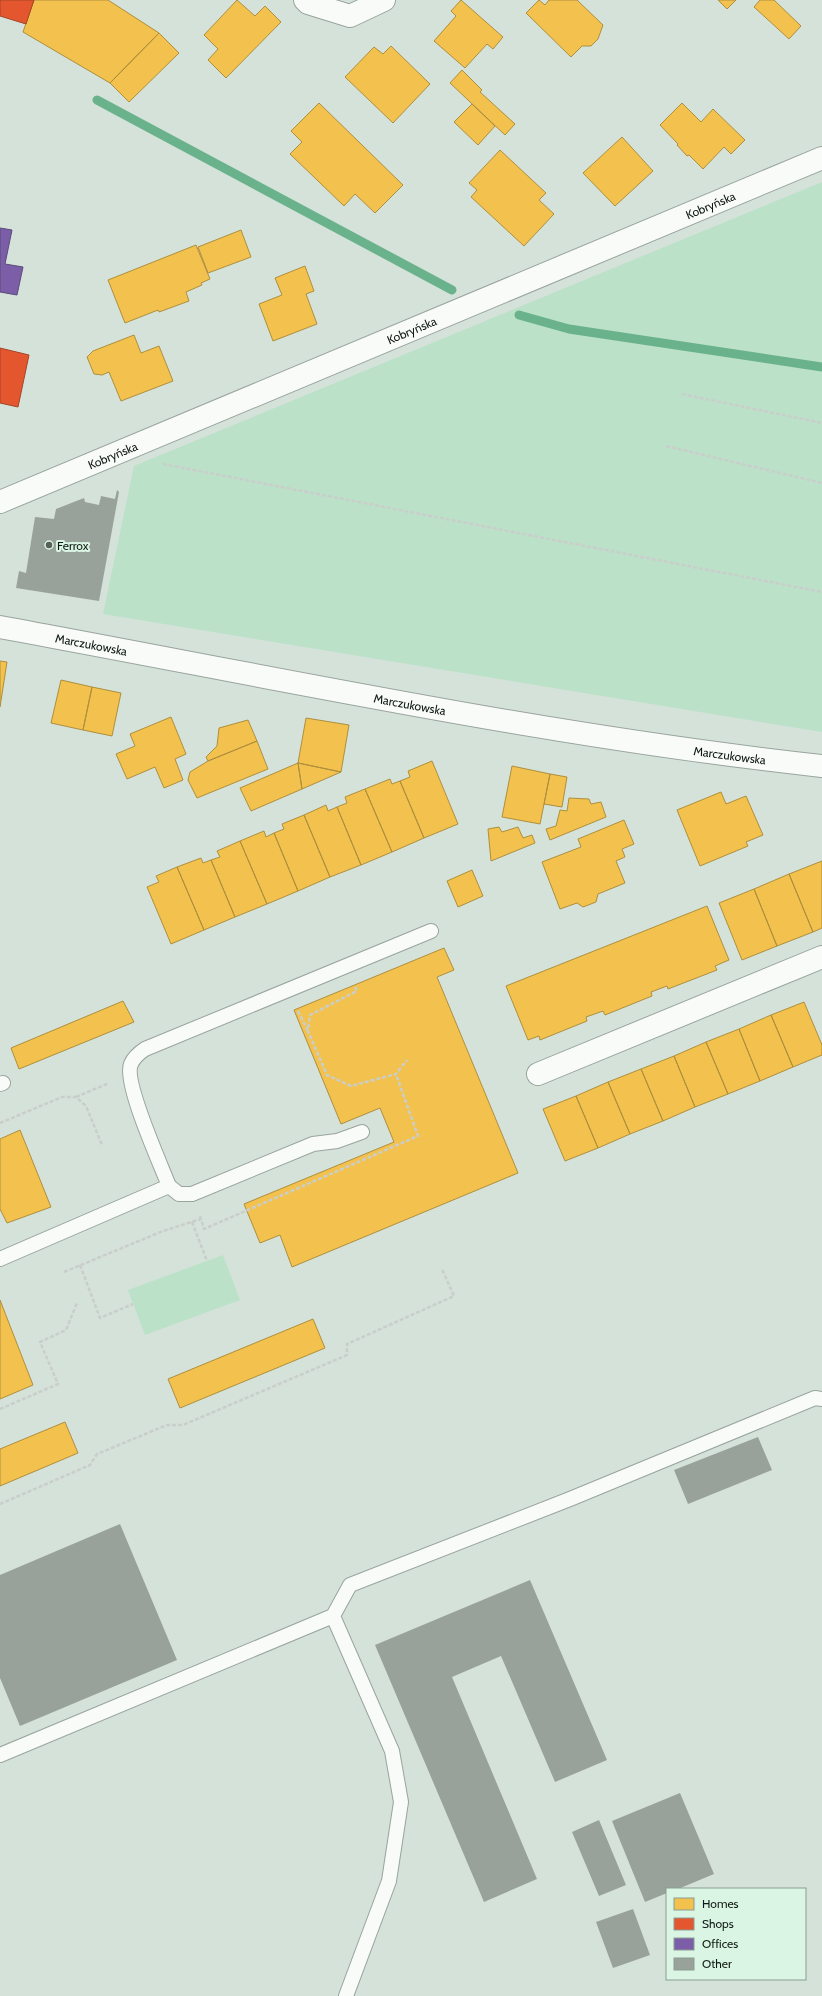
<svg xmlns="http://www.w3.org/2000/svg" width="822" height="1996" font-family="Cabin,sans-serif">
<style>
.green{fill:#bbe1c9}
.homes{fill:#f2c14e;stroke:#ae8f3d}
.shops{fill:#e4572e;stroke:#a44526}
.offices{fill:#7b5ea7;stroke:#5b4a7b}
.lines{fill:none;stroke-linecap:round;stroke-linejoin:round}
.stream{stroke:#6ab28b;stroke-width:9}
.building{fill:#98a29b}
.service-casing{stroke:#99a49d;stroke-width:16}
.minor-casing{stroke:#99a49d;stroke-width:24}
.path{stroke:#cacecb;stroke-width:2.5;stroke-dasharray:4 2;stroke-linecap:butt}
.service{stroke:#f9fbf9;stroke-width:14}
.minor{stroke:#f9fbf9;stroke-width:22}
.poi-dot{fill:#556059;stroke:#dbf5e4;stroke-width:1.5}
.labels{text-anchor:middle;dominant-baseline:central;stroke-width:4;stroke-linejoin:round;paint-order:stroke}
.street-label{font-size:12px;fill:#101a14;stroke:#dbf5e4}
.poi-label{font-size:12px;fill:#101a14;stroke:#dbf5e4;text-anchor:start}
</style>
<rect width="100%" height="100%" fill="#d4e2d9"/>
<path class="green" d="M822,182V732L103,614L134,466Z
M223,1255L240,1300L145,1335L128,1290Z"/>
<path class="homes" d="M34,0H108L159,33L110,83L23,32Z
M237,0L255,16L265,6L281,22L226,78L208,60L218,49L204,35Z
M461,0L503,37L493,49L487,44L465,68L434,41L456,16L451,11Z
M539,0L545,5L549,0H577L603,25L598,39L591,46H582L571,57L526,13Z
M718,0H736L727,9Z
M760,0H774L801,26L789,39L754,7Z
M159,33L179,53L129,102L110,83Z
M391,46L430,84L393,123L345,77L374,47L383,54Z
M462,70L482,90L480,92L515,124L505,135L450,83Z
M319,103L403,185L375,213L355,194L344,206L290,154L302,142L291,131Z
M682,103L701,122L713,109L745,140L731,154L724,147L703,169L689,155L687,156L677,145L678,144L660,125Z
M472,104L495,126L478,145L454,122Z
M622,137L653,171L615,206L583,173Z
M500,150L546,193L539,200L554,214L524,246L471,197L477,190L469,183Z
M241,230L251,257L208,273L198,247Z
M196,245L210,279L201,283L202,285L186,292L189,301L159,312L158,310L125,323L108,280Z
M305,266L314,291L306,294L317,324L273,341L259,304L282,295L275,278Z
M134,335L141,353L159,346L173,381L121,401L109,372L102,375L94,374L87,357L93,351Z
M0,661L7,662L0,707Z
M61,680L92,687L83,730L51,723Z
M92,687L121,693L112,736L83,730Z
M171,717L186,754L175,759L183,780L164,788L155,767L127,779L116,754L135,746L130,734Z
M306,718L349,725L341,772L298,763Z
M248,720L257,741L208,761L206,757L217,746L219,728Z
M257,741L268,769L197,798L188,780L190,772L208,761Z
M432,761L458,824L424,838L400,781L410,777L408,771Z
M298,763L341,772L302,789Z
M298,763L302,789L251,811L240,788Z
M512,766L550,774L540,824L502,817Z
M550,774L567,777L562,807L544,804Z
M390,779L392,784L400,781L424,838L392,852L365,789Z
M365,789L392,852L361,865L337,807L347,803L345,797Z
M721,792L726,804L746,796L763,835L746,842L748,846L700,866L677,810Z
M569,798L589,799L591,804L601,802L606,817L550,840L546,829L556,826L560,810L567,811Z
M326,805L328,811L337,807L361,865L330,877L304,815Z
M304,815L330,877L298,891L274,833L284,829L282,824Z
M624,820L634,844L622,849L625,857L616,861L625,883L598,894L596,902L583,907L577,903L560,909L542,862L581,847L578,839Z
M499,827L502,832L518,827L523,838L532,835L535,843L491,861L488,829Z
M264,831L266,837L274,833L298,891L267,904L240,841Z
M240,841L267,904L235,917L211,860L220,857L217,851Z
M201,858L203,863L211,860L235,917L204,930L177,867Z
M822,861V928L813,932L789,874Z
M177,867L204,930L171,944L147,887L159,882L156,876Z
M472,870L483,896L458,907L447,881Z
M789,874L813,932L777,946L754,889Z
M754,889L777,946L742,960L719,903Z
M707,906L729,960L715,966L717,970L668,989L667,986L651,992L652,996L605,1015L603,1011L586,1017L587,1021L540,1040L539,1036L528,1040L506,986Z
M444,948L454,970L437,977L518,1173L292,1267L280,1235L260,1243L244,1204L394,1142L380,1108L341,1124L294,1010Z
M123,1001L134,1022L19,1069L11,1048Z
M804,1002L822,1045V1055L793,1067L771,1015Z
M771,1015L793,1067L760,1081L739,1029Z
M739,1029L760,1081L728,1094L706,1042Z
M706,1042L728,1094L695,1107L674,1056Z
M674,1056L695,1107L663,1121L641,1069Z
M641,1069L663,1121L630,1134L608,1082Z
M608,1082L630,1134L598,1148L576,1096Z
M576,1096L598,1148L565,1161L543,1109Z
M20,1130L51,1207L7,1223L0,1209V1139Z
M0,1300L33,1385L0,1399Z
M313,1319L325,1348L180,1408L168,1379Z
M65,1422L78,1453L0,1486V1449Z"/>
<path class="shops" d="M0,0H34L26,24L0,16Z
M0,348L29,355L18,407L0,403Z"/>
<path class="offices" d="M0,228L12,230L5,264L23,267L17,295L0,292Z"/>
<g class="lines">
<path class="stream" d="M97,100L452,290
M519,315L569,329L822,367"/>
</g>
<path class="building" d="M117,490L119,492L99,601L16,588L19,571L26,573L35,517L54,519L56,509L84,498L85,502L99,505L101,496L115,499Z
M758,1437L772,1470L688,1504L674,1470Z
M120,1524L177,1660L20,1726L0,1678V1575Z
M530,1580L607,1760L555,1782L501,1656L452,1677L537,1879L484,1902L375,1645Z
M680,1793L714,1874L678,1889H667V1893L645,1902L612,1821Z
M599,1820L626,1885L599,1896L572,1832Z
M633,1909L650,1955L613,1968L596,1922Z"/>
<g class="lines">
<defs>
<path id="service" d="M0,1084L3,1083
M169,1186C161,1165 123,1082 131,1064C134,1057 139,1053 145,1049L431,931
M0,1259L169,1186L179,1194H192L313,1144L337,1141L362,1132
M0,1755L333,1616
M346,1996L389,1881L401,1802L392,1751L333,1616L350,1585L570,1499L815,1398L822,1399"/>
<g id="minor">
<path d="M305,0L308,3L350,16L384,0"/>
<path id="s1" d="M0,502L822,158"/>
<path id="s2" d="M0,627C273,677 546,736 822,766"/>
<path d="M538,1074L822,957"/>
</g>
</defs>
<use href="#service" class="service-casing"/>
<use href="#minor" class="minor-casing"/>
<path class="path" d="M682,394L822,423
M666,446L822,483
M163,464L822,592
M355,987L357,991L310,1015L308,1031L327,1075L351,1086L396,1074L407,1060
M298,1011L308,1031
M76,1097L109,1083
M0,1123L62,1097H76L86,1106L102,1145
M200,1216L204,1229L418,1136L396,1074
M192,1222L207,1261
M80,1265L100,1318L133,1304
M64,1272L163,1231L201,1219
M0,1409L58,1384L40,1342L66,1330L77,1303
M0,1504L90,1465L97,1454L167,1425H183L347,1355V1344L454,1296L442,1269"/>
<use href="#service" class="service"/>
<use href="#minor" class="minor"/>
</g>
<circle class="poi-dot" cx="49" cy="545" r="4"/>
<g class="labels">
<g class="street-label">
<text stroke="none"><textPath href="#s1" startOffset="770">Kobryńska</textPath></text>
<text stroke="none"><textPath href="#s1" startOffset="446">Kobryńska</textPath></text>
<text stroke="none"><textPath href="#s1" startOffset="122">Kobryńska</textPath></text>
<text stroke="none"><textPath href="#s2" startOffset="93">Marczukowska</textPath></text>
<text stroke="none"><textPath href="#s2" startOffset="417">Marczukowska</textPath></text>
<text stroke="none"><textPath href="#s2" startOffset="741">Marczukowska</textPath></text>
</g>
<g class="poi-label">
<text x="57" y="545">Ferrox</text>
</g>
</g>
<rect x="666" y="1888" width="140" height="92" fill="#dbf5e4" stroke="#8a9d91"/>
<rect x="674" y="1898" width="20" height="12" fill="#f2c14e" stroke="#8a9d91"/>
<text x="702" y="1908" font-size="12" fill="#101a14">Homes</text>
<rect x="674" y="1918" width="20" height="12" fill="#e4572e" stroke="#8a9d91"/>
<text x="702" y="1928" font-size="12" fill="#101a14">Shops</text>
<rect x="674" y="1938" width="20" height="12" fill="#7b5ea7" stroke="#8a9d91"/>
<text x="702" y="1948" font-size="12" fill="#101a14">Offices</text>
<rect x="674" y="1958" width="20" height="12" fill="#98a29b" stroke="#8a9d91"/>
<text x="702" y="1968" font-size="12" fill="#101a14">Other</text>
</svg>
